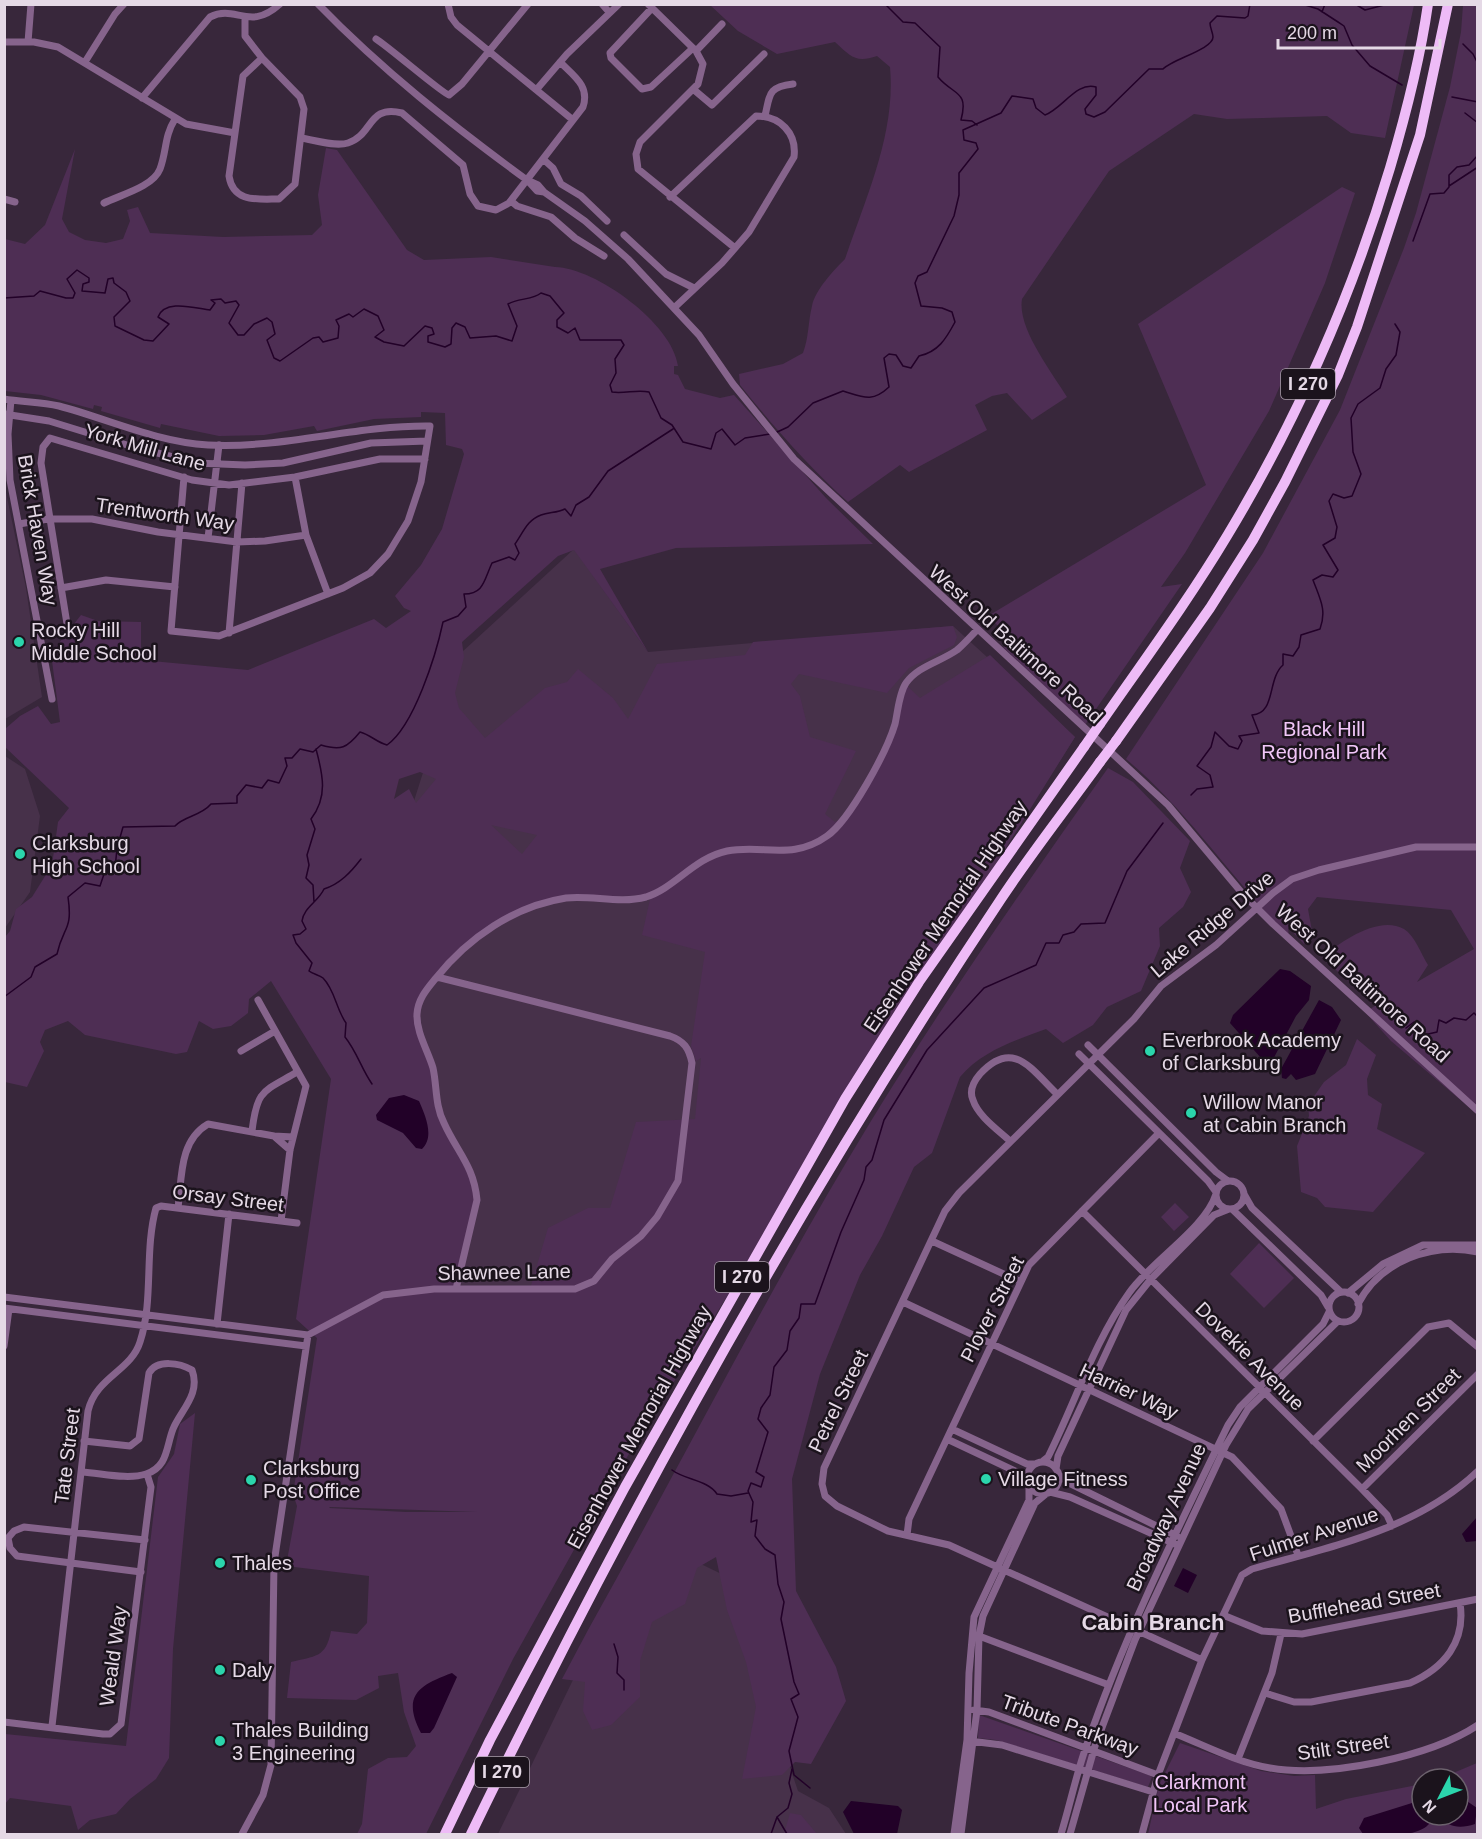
<svg xmlns="http://www.w3.org/2000/svg" width="1482" height="1839" font-family="Arial,sans-serif">
<style>
.built{fill:#47314a}
.green{fill:#4e2e54;fill-rule:evenodd}
.water{fill:#220128}
.lines{fill:none;stroke-linecap:round;stroke-linejoin:round}
.stream{stroke:#220128;stroke-width:1.5}
.minor{stroke:#86648c;stroke-width:7}
.highway{stroke:#eebbf7;stroke-width:10}
.highway-bridge{stroke:#eebbf7;stroke-width:10}
.poi-dot{fill:#2bd5ac;stroke:#1b131c;stroke-width:2}
.labels{text-anchor:middle;dominant-baseline:central;stroke-width:5;stroke-linejoin:round;paint-order:stroke}
.shield{fill:#1b131c;stroke:#a89ea9;stroke-width:1.5}
.shield-label{font-size:18px;font-weight:bold;fill:#e5d9e6}
.street-label{font-size:20px;fill:#e5d9e6;stroke:#1b131c}
.poi-label{font-size:20px;fill:#e5d9e6;stroke:#1b131c;text-anchor:start}
.park-label{font-size:20px;fill:#f1c6f8;stroke:#1b131c}
.quarter-label{font-size:22px;font-weight:bold;fill:#e5d9e6;stroke:#1b131c}
</style>
<rect width="100%" height="100%" fill="#38273b"/>
<path class="built" d="M4,483L26,588L42,697L5,719Z
M574,549L648,652L953,626L1075,737L605,1477L328,1342L366,952L461,653Z
M5,756L25,769L40,816L30,892L5,928Z
M643,1536L738,1582L767,1699L798,1791L829,1808L846,1834H498Z"/>
<path class="green" d="M710,5H1414L1385,138L1351,133L1327,116L1227,119L1194,114L1109,171L1022,299C1017,328 1052,372 1067,397L1032,420L1007,393L992,396L975,405L987,430L909,472L900,465L848,502C808,466 774,427 740,385L739,374L783,364L803,353C809,337 808,322 812,306C815,290 834,270 845,259C866,197 896,133 890,67L877,56C856,63 851,57 835,42L777,54L738,31Z
M1463,5H1477V1114L1391,1041L1365,1012L1375,1006L1322,957C1341,942 1378,915 1404,929C1415,936 1421,954 1428,965L1417,982L1474,949L1451,910L1317,897L1308,909L1313,937L1304,944L1288,927L1289,937C1232,879 1188,811 1126,759L1263,553L1340,410L1404,248L1416,213L1450,87L1461,32Z
M326,148L337,150L407,250L424,260L491,257L555,267C596,268 673,324 678,366H674V374L678,375L685,389L720,398L734,395L826,498L873,544L676,548L600,569L648,652L574,550L558,556L462,642L464,657L455,693L459,708L485,738L545,688L567,682L578,669L613,698L628,719L657,664L745,655L753,642L953,626L957,637L954,645L909,668L887,693L799,674L791,684L800,696L810,737L856,751L825,814L835,822L850,812L894,726L905,684L920,698L990,655L1075,737L614,1478L513,1659L426,1834H357L362,1824L368,1769L388,1758L407,1757L416,1746L404,1712L398,1673L378,1676L379,1688L356,1700L287,1698L291,1662C315,1656 326,1658 331,1631L357,1634L367,1623L369,1576L286,1566L297,1506L293,1494L317,1338L296,1319L331,1079L271,981L249,999L248,1013L231,1026L213,1029L199,1021L187,1052L176,1054L85,1035L68,1021L45,1030L40,1042L44,1051L27,1087L5,1082V937L10,931L16,909L32,897L52,865L58,822L69,808L5,747V729L20,716L38,706L51,724L60,722L51,653L81,615L98,621L141,622V660L248,670L374,619L386,628L411,611L404,608L395,596L421,565L442,529L464,454L462,449L446,445L445,413L421,412V417L374,419L317,431L314,426L264,435L219,436L161,424L160,428L101,411L102,407L94,405L93,409L41,395L5,391V239L25,244L45,225L75,149L62,219L69,232L85,240L106,243L123,239L130,221L127,210L138,207L150,233L223,237L312,235L322,225L318,195ZM420,772L436,779L416,803L409,789L394,799L399,779ZM491,825L537,835L522,854ZM651,895L642,935L705,952L691,1046L696,1061L701,1058L695,1119L636,1122L610,1208H588L548,1228L530,1289H456L477,1200L468,1161L439,1113L433,1069L417,1015L420,997L465,947L505,919L568,898ZM329,1508L330,1507L477,1512H406Z
M1342,187L1355,193L1325,283L1269,411L1185,553L1161,587L1182,584L1085,725L1003,647L1014,642L988,616L1206,485L1138,324Z
M1108,768L1133,782L1190,841L1180,868L1191,892L1183,907L1159,928L1160,946L1141,991L1107,1007L1093,1025L1063,1043L1046,1029C1014,1041 982,1051 960,1077L932,1153L914,1167L882,1236L860,1275L820,1374L792,1479L796,1591L836,1667L846,1701L811,1764L795,1762L782,1775L742,1779L756,1707L746,1662L727,1610L716,1557L697,1568L685,1604L652,1622L640,1661V1697L611,1725L592,1730L583,1711L585,1682L562,1679L588,1630C683,1461 770,1287 871,1121C945,1000 1026,884 1108,768Z
M1357,1039L1376,1055L1367,1079L1368,1095L1382,1104L1377,1129L1425,1153L1373,1212L1325,1207L1317,1198L1301,1192L1297,1146L1309,1116L1308,1105L1324,1082L1346,1065Z
M1175,1203L1189,1217L1174,1231L1161,1217Z
M1259,1243L1294,1278L1264,1308L1230,1274Z
M195,1413L173,1649L169,1758L156,1779L130,1799L116,1814L90,1820L78,1830L71,1806L10,1798L5,1804V1734L126,1746L158,1477L174,1454L180,1424Z
M979,1715L1149,1775L1152,1777L1148,1787L996,1740L978,1738Z
M1180,1743L1261,1771L1294,1776L1315,1775L1316,1809L1346,1799L1422,1784V1815H1458V1779H1439L1477,1763V1834H1148L1159,1785Z
M790,1813L801,1815L817,1834H784Z"/>
<path class="water" d="M1280,969L1290,971L1311,986L1309,1000L1296,1016L1269,1067L1230,1023L1233,1015Z
M1319,1000L1332,1007L1341,1020L1315,1074L1296,1080L1291,1074L1286,1079L1282,1078L1281,1069Z
M404,1095L419,1101C425,1115 435,1137 422,1149L416,1148L403,1133L377,1120L376,1115L389,1098Z
M1477,1517V1541L1466,1542L1462,1534Z
M1183,1568L1197,1575L1188,1593L1174,1586Z
M452,1673L457,1677L434,1728L430,1733H421C401,1695 420,1685 452,1673Z
M1458,1795L1477,1808L1475,1824C1460,1829 1448,1828 1439,1815H1458Z
M851,1801L898,1806L902,1810L897,1834H854L843,1812Z
M1412,1803L1422,1805V1815H1432L1433,1818C1424,1839 1386,1835 1363,1834L1359,1828L1364,1818Z"/>
<g class="lines">
<path class="stream" d="M885,4L903,22L915,23L940,47L938,77C954,96 969,90 961,120L972,121L977,125
M1302,4L1318,9L1338,22L1344,26L1352,45L1370,66L1402,85
M1355,4L1365,10L1388,4
M1322,12L1325,4
M1463,44L1473,54L1478,64
M1452,97L1478,102
M1465,113L1478,123
M1449,186L1478,167
M1413,241L1430,194L1444,193L1449,187V175L1457,167L1469,165L1478,155
M4,298L34,296L40,291L66,298H73L75,293L67,279L77,270L89,278V282L83,284L82,291L105,293L108,279L113,278L114,283L126,292L130,301L114,317L115,326L144,340L153,341L169,324L158,317C165,299 194,308 210,310L215,303L211,300L221,299L225,303L236,301L239,305L229,323L238,335H244L254,324L267,318L272,322L275,334L267,340L274,358L280,361L313,338L319,337L323,342L338,338L339,326L336,320L349,314L353,317L364,309L378,316L384,330L375,337L384,342L404,346L425,326L432,328L434,334L428,336V342L445,347L451,344L452,328L456,323L465,327L470,338L496,336L512,341L517,326L508,304C518,298 533,300 541,293L550,296L564,313L557,320V327L568,333L575,328L580,340H621L624,345L615,359L616,373L610,385L612,392C625,394 637,389 649,392L661,418L672,425L683,442L711,449L716,433L722,429L735,445L745,438L770,434
M775,433L788,427L813,403L843,391C863,397 872,403 889,387L884,358L889,354L896,355L903,366L911,368L919,356C938,352 946,339 955,322L952,312L942,308L921,306L915,283L918,276L927,272L954,216L959,195V173L978,149L976,143L964,140L963,130L1001,113L1012,96L1033,99L1036,108L1045,115C1062,109 1077,81 1096,87V95L1085,109L1086,114L1094,117L1105,112L1149,69H1163C1173,59 1213,49 1213,37C1213,33 1210,28 1210,23L1217,16L1245,18L1248,16L1250,4
M1191,795L1197,789L1213,787L1210,775L1197,766L1211,747L1215,732L1229,746L1238,749L1242,741L1239,736L1259,733L1252,715C1276,714 1267,679 1283,665V654L1293,656L1299,647L1301,635L1320,629C1327,610 1320,599 1313,580L1322,575L1333,577L1338,570L1323,545L1335,538L1337,527L1329,501L1333,494L1344,498L1352,496L1361,474L1353,452L1351,418L1358,404L1380,388L1386,369L1396,355L1400,332L1395,324
M361,859C351,872 340,884 324,889C318,902 304,907 302,921L306,929L300,934L293,935L296,943L312,963L309,971C313,974 319,975 323,978C335,990 336,1009 346,1023L345,1037C357,1052 361,1068 372,1084
M314,902L313,885L306,878L309,865L307,855L315,829L311,819C328,797 323,775 316,749
M4,997L31,977L35,967L57,954C63,926 73,931 68,897L85,883L100,886L104,874L115,869L117,848L123,827L175,826C184,816 201,816 211,804L237,803V796L246,785L262,788L268,780L279,783L287,766L285,758H292L300,749L313,752L321,745C341,751 347,748 360,732C371,735 376,742 387,745C414,726 436,655 443,622L458,616L466,607L464,594C484,594 484,580 492,563L509,557L515,560L519,553L515,544C523,533 527,520 541,515C549,512 557,513 565,509L571,516L576,505L589,497L608,471L673,429
M1406,1028L1414,1022L1424,1035L1437,1032L1439,1020L1446,1023L1454,1018L1466,1020L1474,1013L1478,1017
M672,1470C685,1480 708,1480 717,1494L731,1496L748,1493
M614,1644L618,1657L617,1673L624,1680V1690
M810,1788L794,1775L789,1751L798,1717L791,1699L799,1694L794,1682L781,1619L784,1602L778,1584L775,1555L765,1549L755,1536L757,1520L751,1522L753,1502L748,1491L751,1483L761,1487L764,1477L756,1472L768,1432L758,1419L761,1408L770,1395L774,1367L787,1350L790,1331L799,1318L801,1304H815L841,1232L864,1180L866,1167L872,1160L884,1120L927,1050L984,988L1036,965L1046,943H1059L1063,935L1074,932L1081,924L1105,923L1127,871L1163,823
M777,1817L787,1834
M771,1834L777,1817L788,1808L792,1794L789,1783L792,1769"/>
<path class="minor" d="M318,4C382,70 453,126 527,180L538,185L544,192
M448,4L451,17L457,25L573,120
M602,4L609,12
M648,4L696,51L703,64L698,84L640,142L636,154L638,169L735,248
M652,8L610,53L611,58L642,89L651,87L693,48
M245,18V36L262,58
M376,39C389,47 443,94 449,95L462,84L528,4
M4,42H34L58,47L186,124L235,133
M28,42L31,4
M696,51L722,24
M262,58L300,97L304,109L295,184L279,199C258,199 233,203 229,176L243,76Z
M85,62L115,14L124,4
M537,89L567,54L619,4
M693,89L712,105L764,54
M142,98L210,17C236,4 249,32 280,4
M765,116C770,94 768,87 793,84
M301,138C314,140 335,147 348,143C373,135 368,104 402,113L463,165L470,194L478,206L496,210L509,203L583,107C590,86 574,76 560,62
M543,159L553,168L561,184L581,196L607,221
M527,180L537,191L544,192L585,221L628,259L699,335L733,384L794,459L1168,805L1242,893L1273,924L1478,1111
M670,197L756,116C780,116 797,133 794,157L749,232L722,263L675,307
M4,199L15,202
M511,201L517,206L551,217L575,238L604,256
M104,203C120,195 153,187 160,169C167,150 164,137 175,119
M624,235L666,274L694,288
M4,399C22,402 41,402 59,406C108,419 157,442 208,445C283,449 355,425 430,426L421,482L408,521L388,554L370,573L343,588L219,636L171,631L184,477
M11,400L8,434L10,480L52,699
M4,414L49,421L127,445L196,463L245,465L283,463L371,443L427,441
M295,477L306,535L328,594
M19,524L48,519H92L158,532L237,542L265,541L306,535
M208,538L219,445
M61,588L106,580L175,587
M68,630L41,463L43,447L50,438L192,480L229,485L295,477L380,459H425
M229,633L242,483
M258,1000L306,1086L290,1150L281,1221
M1088,1045L1216,1172L1228,1181
M241,1051L275,1031
M1079,1054L1208,1181L1216,1192
M252,1131C257,1089 263,1092 297,1072
M1010,1141C998,1130 978,1116 973,1100C969,1091 974,1081 980,1074C1013,1038 1031,1069 1057,1094
M290,1150L274,1136L293,1137
M1216 1195a14 14 0 1 1 28 0a14 14 0 1 1-28 0Z
M1244,1194L1252,1208L1341,1292
M178,1208C182,1177 179,1141 208,1124L274,1136
M1232,1209L1321,1295L1328,1307
M1082,1211L1362,1489L1387,1515L1392,1526
M932,1241L1021,1282
M456,1289L477,1200C474,1166 457,1152 444,1123C435,1106 437,1086 433,1068C428,1051 416,1032 417,1014C418,999 427,989 436,978C468,938 514,906 566,898C592,895 619,904 646,897C675,888 694,858 727,851C763,844 792,861 827,836C850,820 887,751 895,724C898,711 899,693 906,683C918,666 940,662 957,650C964,644 970,637 977,630
M1329 1307a15 15 0 1 1 30 0a15 15 0 1 1-30 0Z
M1348,1293L1383,1264L1423,1245H1478
M4,1297L308,1335L383,1295L434,1289H575L594,1281L612,1259L641,1236L657,1217L678,1181L692,1063C689,1048 684,1041 670,1036L437,977
M903,1302L1232,1457L1281,1509L1298,1555
M1358,1304C1380,1261 1432,1242 1478,1252
M4,1308L306,1346
M217,1324L229,1214
M4,1346L9,1309
M952,1429L1027,1464H1035
M947,1439L1017,1472L1027,1480
M1313,1441L1428,1327L1449,1323L1478,1347
M1043,1461L1048,1457C1075,1403 1094,1342 1129,1293C1151,1261 1205,1229 1216,1194
M1027 1478a16 16 0 1 1 32 0a16 16 0 1 1-32 0Z
M1056,1469L1058,1456L1126,1310L1151,1279L1214,1215L1229,1209
M82,1472C101,1473 127,1480 146,1474C168,1467 166,1447 173,1429C181,1410 201,1394 192,1370C180,1363 157,1359 149,1373L139,1439L130,1446L84,1441
M1059,1475L1069,1483L1177,1536
M1362,1489L1478,1374
M1050,1492L1070,1497L1175,1544
M907,1535L909,1519L1029,1265L1159,1133
M141,1572L17,1556L10,1548L8,1538L14,1531L24,1527L145,1540
M1223,1615L1262,1631L1302,1634L1478,1599
M979,1636L1109,1685
M1202,1660L949,1545L888,1531L837,1506L825,1496L822,1484L824,1468L945,1211L959,1193L1134,1019L1161,986L1216,945L1273,893L1292,879L1319,870L1416,847H1478
M1265,1693L1294,1702H1311L1410,1683C1444,1668 1466,1642 1460,1603
M974,1710L989,1712L1158,1775
M4,1722L103,1734H110L121,1724L151,1487L147,1474
M52,1726L88,1411C96,1377 131,1371 140,1342C154,1300 144,1251 156,1208L161,1206L297,1223
M1176,1734C1206,1746 1238,1763 1270,1768C1328,1778 1430,1757 1478,1725
M970,1741L1002,1745L1153,1792
M1238,1759L1272,1673L1281,1634
M242,1834L263,1795L271,1765L274,1563L308,1335
M954,1834L967,1740L969,1673L974,1617L1029,1500V1485
M961,1834L977,1710L979,1636L983,1616L1035,1503L1047,1493
M1061,1834C1070,1805 1076,1775 1086,1747C1124,1636 1177,1530 1228,1425L1240,1407L1323,1324L1329,1312
M1070,1834L1095,1746L1135,1640L1226,1445L1248,1409L1338,1321
M1142,1834L1158,1775L1202,1660L1242,1575L1252,1569C1332,1546 1416,1530 1478,1471"/>
<path class="highway" d="M1100,724C1143,662 1188,601 1227,536C1297,420 1351,298 1390,168C1406,114 1420,60 1428,4
M1116,741L1210,608L1253,540L1285,482L1338,375L1357,327L1420,135L1448,4
M445,1834L490,1740L625,1487L845,1099L919,982L1084,747
M471,1834C627,1512 802,1197 1001,899C1032,852 1067,808 1100,762"/>
<path class="highway-bridge" d="M1084,747L1100,724
M1100,762L1116,741"/>
</g>
<g class="poi-dot">
<circle cx="19" cy="642" r="6"/>
<circle cx="20" cy="854" r="6"/>
<circle cx="1150" cy="1051" r="6"/>
<circle cx="1191" cy="1113" r="6"/>
<circle cx="986" cy="1479" r="6"/>
<circle cx="251" cy="1480" r="6"/>
<circle cx="220" cy="1563" r="6"/>
<circle cx="220" cy="1670" r="6"/>
<circle cx="220" cy="1741" r="6"/>
</g>
<g class="labels">
<g class="shield">
<rect x="1281" y="369" width="54" height="30" rx="4.5"/>
<rect x="715" y="1262" width="54" height="30" rx="4.5"/>
<rect x="475" y="1757" width="54" height="30" rx="4.5"/>
</g>
<g class="shield-label">
<text x="1308" y="384">I 270</text>
<text x="742" y="1277">I 270</text>
<text x="502" y="1772">I 270</text>
</g>
<g class="street-label">
<text transform="translate(145 447) rotate(16)">York Mill Lane</text>
<text transform="translate(165 514) rotate(8)">Trentworth Way</text>
<text transform="translate(38 530) rotate(80)">Brick Haven Way</text>
<text transform="translate(1016 644) rotate(42)">West Old Baltimore Road</text>
<text transform="translate(945 916) rotate(-56)">Eisenhower Memorial Highway</text>
<text transform="translate(1212 924) rotate(-40)">Lake Ridge Drive</text>
<text transform="translate(1363 983) rotate(42)">West Old Baltimore Road</text>
<text transform="translate(228 1198) rotate(7)">Orsay Street</text>
<text transform="translate(504 1272) rotate(-1)">Shawnee Lane</text>
<text transform="translate(992 1309) rotate(-63)">Plover Street</text>
<text transform="translate(1250 1356) rotate(45)">Dovekie Avenue</text>
<text transform="translate(1129 1391) rotate(25)">Harrier Way</text>
<text transform="translate(838 1401) rotate(-64)">Petrel Street</text>
<text transform="translate(1408 1420) rotate(-45)">Moorhen Street</text>
<text transform="translate(639 1427) rotate(-61)">Eisenhower Memorial Highway</text>
<text transform="translate(67 1456) rotate(-83)">Tate Street</text>
<text transform="translate(1166 1517) rotate(-65)">Broadway Avenue</text>
<text transform="translate(1314 1534) rotate(-18)">Fulmer Avenue</text>
<text transform="translate(1364 1603) rotate(-10)">Bufflehead Street</text>
<text transform="translate(113 1656) rotate(-82)">Weald Way</text>
<text transform="translate(1070 1725) rotate(20)">Tribute Parkway</text>
<text transform="translate(1343 1747) rotate(-8)">Stilt Street</text>
</g>
<g class="poi-label">
<text x="31" y="630">Rocky Hill<tspan x="31" dy="23">Middle School</tspan></text>
<text x="32" y="843">Clarksburg<tspan x="32" dy="23">High School</tspan></text>
<text x="1162" y="1040">Everbrook Academy<tspan x="1162" dy="23">of Clarksburg</tspan></text>
<text x="1203" y="1102">Willow Manor<tspan x="1203" dy="23">at Cabin Branch</tspan></text>
<text x="263" y="1468">Clarksburg<tspan x="263" dy="23">Post Office</tspan></text>
<text x="998" y="1479">Village Fitness</text>
<text x="232" y="1563">Thales</text>
<text x="232" y="1670">Daly</text>
<text x="232" y="1730">Thales Building<tspan x="232" dy="23">3 Engineering</tspan></text>
</g>
<g class="park-label">
<text x="1324" y="729">Black Hill<tspan x="1324" dy="23">Regional Park</tspan></text>
<text x="1200" y="1782">Clarkmont<tspan x="1200" dy="23">Local Park</tspan></text>
</g>
<g class="quarter-label">
<text x="1153" y="1622">Cabin Branch</text>
</g>
</g>
<rect width="1482" height="1839" fill="none" stroke="#e5d9e6" stroke-width="12"/>
<g transform="translate(1440 1797) rotate(228)"><circle r="28" fill="#1b131c" stroke="#6c626d" stroke-width="1.5"/>
<path d="M0-4.5L10 22L0 15L-10 22Z" fill="#2bd5ac"/>
<text y="-9" font-size="16" font-weight="bold" text-anchor="middle" fill="#e5d9e6">N</text>
</g>
<path d="M1278 39v9h162v-9" fill="none" stroke="#e5d9e6" stroke-width="3"/>
<text x="1287" y="39" font-size="18" fill="#e5d9e6" stroke="#1b131c" stroke-width="4.5" paint-order="stroke">200 m</text>
</svg>
